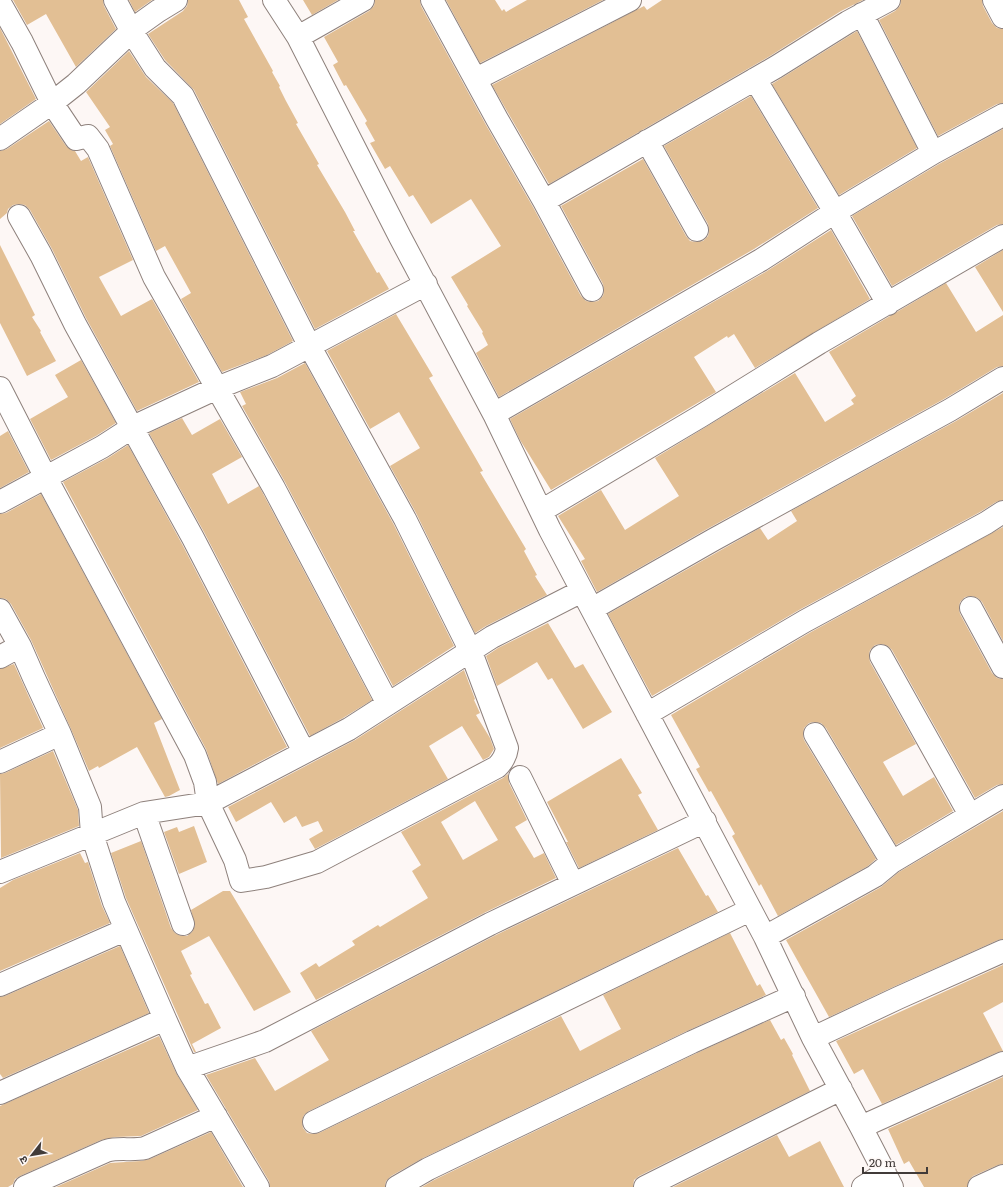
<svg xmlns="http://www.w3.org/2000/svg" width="1003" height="1187" font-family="Literata,'Noto Sans Devanagari',serif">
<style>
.building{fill:#e2bf94;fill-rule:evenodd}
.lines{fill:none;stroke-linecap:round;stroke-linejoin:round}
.minor-casing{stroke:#8e817c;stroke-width:24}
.minor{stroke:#fff;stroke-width:22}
</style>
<rect width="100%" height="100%" fill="#fdf7f5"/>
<path class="building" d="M13,0H103L104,6L116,29L76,67L46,14L27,25Z
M129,0H152L135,12Z
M188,0H239L248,17L244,19L273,71L272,72L280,86L279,87L286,101L298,123L296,124L319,164L317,165L345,212L355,231H353L377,273L379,272L389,289L315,329L194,90L165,60L148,34L183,11L187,6Z
M303,0H338L312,15Z
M375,0H420L421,6L486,125L533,207L581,296L586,301L592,302L598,301L603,296L604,291L603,284L561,206L643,159L686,236L690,241L696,242L703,241L708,236L709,231L708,224L664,146L751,96L818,208L754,249L499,397L476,353L488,345L482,333L483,332L467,306L468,305L451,277L501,246L471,199L431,224L413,195L409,197L390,166L385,169L370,143L375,141L365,123L367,121L346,85L344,86L333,65L338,62L324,37L369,11L374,6Z
M446,0H495L502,11L504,9L506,12L527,0H603L480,63Z
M662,0H863L841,11L770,56L549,184L492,85L644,6L647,10Z
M901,0H982L983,6L992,23L997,28L1003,29V103L997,104L938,136L879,20L895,11L900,6Z
M0,28L36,99L0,124Z
M857,31L917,148L839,195L772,84Z
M129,51L146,77L173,103L293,341L267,355L222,372L181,299L191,293L165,246L156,251L110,146L113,144L105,130L110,127L86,92Z
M49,121L66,146L71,150L75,151L81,161L88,157L133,260L99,277L121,316L152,299L199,382L137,411L86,318L52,249L30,210L25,205L19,204L13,205L8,209L7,213L0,219V151L7,149Z
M1003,129V224L997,225L892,286L852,216L939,164Z
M831,230L870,299L755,368L734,334L728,338L727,336L694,357L716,392L551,490L520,440L510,419L767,271Z
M0,245L35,315L32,317L41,331L40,332L56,361L27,376L0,323Z
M1003,250V312L975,267Z
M946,283L976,332L1003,315V366L997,367L944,399L707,529L597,592L581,561L585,559L558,516L601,490L625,530L679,496L655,458L795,373L825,422L854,404L851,400L856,396L829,352Z
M396,314L433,376L429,378L475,457L483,471L480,472L526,549L524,551L537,575L535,576L547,595L486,626L475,633L416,513L390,466L420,448L399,412L370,429L327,351Z
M81,360L116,423L96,436L51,460L30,419L68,397L55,375Z
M305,363L394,525L454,646L393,686L285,482L242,406L246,404L240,392L277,378Z
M1003,393V500L996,502L980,512L799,610L652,696L608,614L760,528L768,540L797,521L791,511L956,421Z
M182,418L192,435L220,419L242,457L212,474L228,504L259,486L372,700L343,718L310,736L204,532L149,433Z
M8,431L29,472L0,488V436Z
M128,445L182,544L287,747L218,784L206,749L63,482L108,458Z
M41,494L162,719L154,723L180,790L169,796L165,797L137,747L99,768L98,766L89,771L71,729L31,640L11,604L6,599L0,598V514L6,513Z
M1003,527V641L982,602L978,598L972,596L965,597L960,602L959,608L960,614L992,673L997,678L1003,679V784L997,785L975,798L892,650L888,646L882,644L875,645L870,650L869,655L870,662L916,744L883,762L903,796L934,777L953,811L896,845L826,728L821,723L814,722L809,723L804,728L803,735L804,740L876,859L868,866L778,916L761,884L759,886L732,836L735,834L711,791L709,792L696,769L700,767L671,715L811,632Z
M548,623L575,668L583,664L612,712L583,729L552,678L548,680L537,662L497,686L486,656L498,648Z
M14,664L43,728L0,748V669Z
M464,670L475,699L474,700L480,713L476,715L490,738L494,749L489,757L483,760L462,726L429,746L448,779L315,849L309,839L323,831L318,821L302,827L296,816L284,823L271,802L236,822L228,807L355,740Z
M53,751L78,810L79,826L1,858L0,774L5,773Z
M621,758L642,793L638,795L658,830L579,868L566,842H568L547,802Z
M508,774L509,783L527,820L515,827L534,858L544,853L556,878L484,913L316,1000L300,973L316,963L319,967L355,945L352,941L378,925L380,927L428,898L412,871L421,865L401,832L503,778ZM475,801L498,840L463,860L441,822Z
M1003,811V939L998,940L893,987L829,1017L786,940L881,887L899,872Z
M194,826L207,862L179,874L164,832L177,827L179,832Z
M141,841L171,928L175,933L181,936H187L192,932L195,926L191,910L223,891H230L291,992L254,1011L209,936L181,951L192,974L190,975L205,1004L208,1003L221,1028L192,1044L196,1052H194L126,898L111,853Z
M678,848L706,896L708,895L718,912L309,1111L304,1115L302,1121L303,1128L307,1133L313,1134L319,1133L561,1016L580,1051L621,1029L603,995L730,933L757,986L760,984L766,995L687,1031L423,1158L391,1176L386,1181L385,1187H270L269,1181L206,1075L255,1058L275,1091L329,1060L311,1031L496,935Z
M80,853L85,863L88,862L102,906L110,923L0,971V888L13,880Z
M120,946L149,1013L3,1078L0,1074V997L5,996Z
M1003,965V1002L983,1013L1003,1051L998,1052L882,1104L863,1069L854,1074L836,1041Z
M770,1020L781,1040L784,1038L793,1054L792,1055L810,1091L639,1176L634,1180L633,1187H422L434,1180L697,1053Z
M159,1036L176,1073L198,1110L141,1136L115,1137L101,1140L20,1176L15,1179L13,1184L8,1187H0V1106Z
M1003,1077V1164L998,1165L973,1176L969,1180L967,1187H924L909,1161L904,1164L888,1129Z
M211,1132L243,1187H56L110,1163L141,1161L150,1159Z
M777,1135L789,1157L820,1141L844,1187H673Z"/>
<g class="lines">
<defs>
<path id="minor" d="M274,0L298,37L400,237L494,414L550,530L765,937L813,1038L861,1127L892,1187
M432,0L497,119L544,201L776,67L848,22L889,0
M994,0L1003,17
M0,3L22,42L52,103L76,139L88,136L98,149L154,277L217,388L274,488L388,704
M862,14L933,153
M298,37L363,0
M476,79L630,0
M755,79L835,212L888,304
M0,139L52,103L76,84L137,26L158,11L176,0
M647,141L697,230
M544,201L592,290
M19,216L41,255L75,324L193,538L304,752
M0,388L46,478L195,755L205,782L208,803L235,860L241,881L266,877L317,862L497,767C503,761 506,756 507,748L471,652L405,519L309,345L183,96L155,68L132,32L115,0
M494,414L761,260L835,212L933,153L1003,115
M0,502L102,447L133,427L217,388L272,366L426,284
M541,511L701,416L819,343L1003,236
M971,608L1003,667
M592,609L713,540L950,410L1003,378
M0,610L20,646L34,678L60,734L90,807L92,834L114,902L165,1019L187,1068L258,1187
M881,656L970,815
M0,657L20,646
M647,714L805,621L986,523L1003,512
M815,734L892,862
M0,762L60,734
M520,777L573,884
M144,813L183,924
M0,872L144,813L208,803L349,729L492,637L582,591
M765,937L875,876L892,862L1003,796
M0,985L125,930
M813,1038L898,998L1003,951
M187,1068L265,1041L490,924L705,821
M0,1093L165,1019
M314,1122L750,910
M861,1127L1003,1063
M25,1187L106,1151C120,1147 131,1151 145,1148L216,1116
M397,1187L428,1169L692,1042L794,996
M645,1187L841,1089
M863,1187L885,1173
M979,1187L1003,1176"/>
</defs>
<use href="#minor" class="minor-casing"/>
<use href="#minor" class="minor"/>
</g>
<g transform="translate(32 1155) rotate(239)" stroke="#fdf7f5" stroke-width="3" paint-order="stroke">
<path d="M0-3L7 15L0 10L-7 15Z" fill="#413b39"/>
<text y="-6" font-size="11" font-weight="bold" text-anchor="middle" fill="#413b39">उ</text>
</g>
<path d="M863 1167v6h64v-6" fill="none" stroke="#413b39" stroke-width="2"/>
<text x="869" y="1167" font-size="12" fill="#413b39" stroke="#fdf7f5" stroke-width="3" paint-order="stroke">20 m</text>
</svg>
